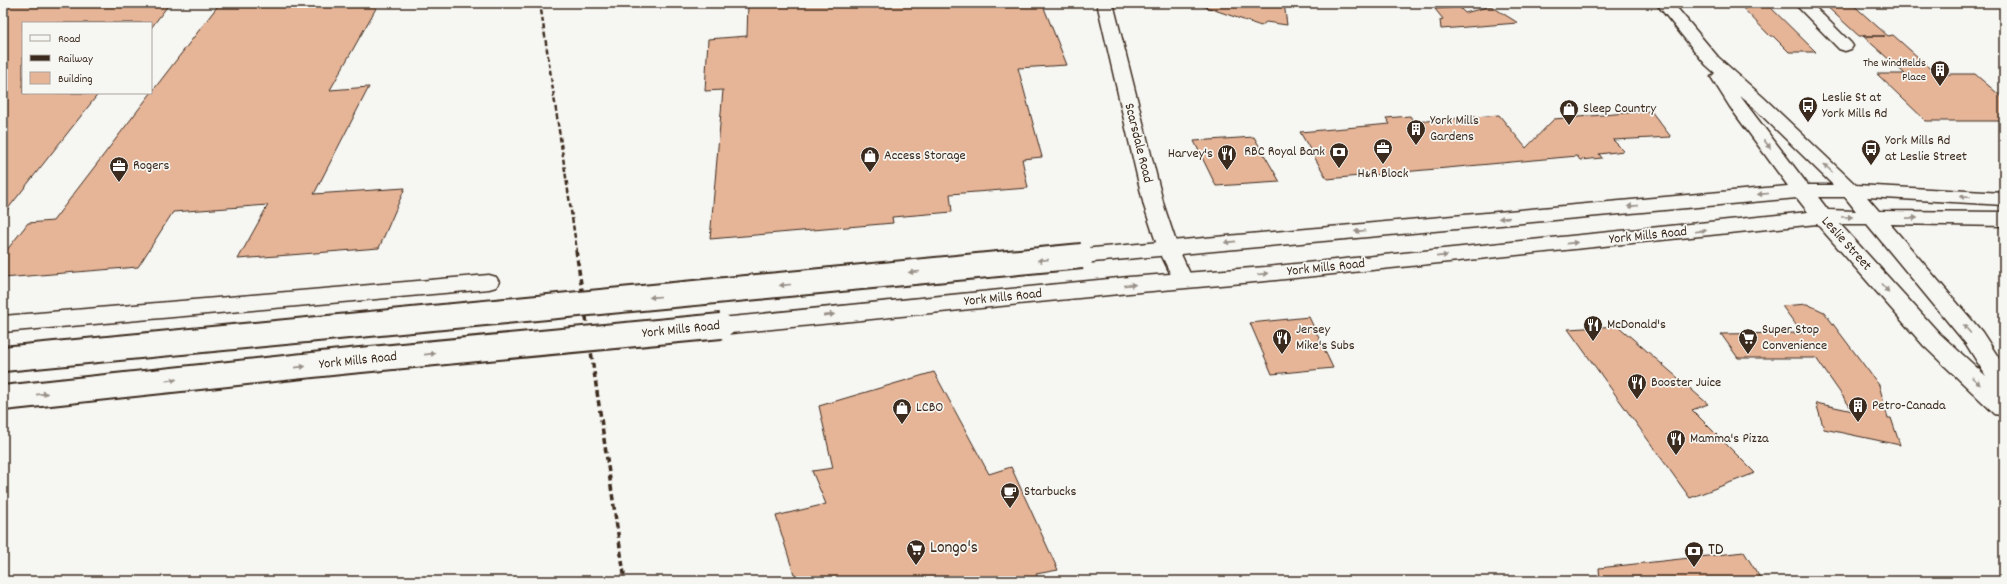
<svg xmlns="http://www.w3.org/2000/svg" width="2007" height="584" font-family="Dekko,sans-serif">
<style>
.building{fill:#e6b598;stroke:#3b2a1e}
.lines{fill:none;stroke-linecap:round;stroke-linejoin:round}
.minor-casing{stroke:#3b2a1e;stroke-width:3}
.secondary-casing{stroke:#3b2a1e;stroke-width:3}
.minor{fill:#f6f6f2;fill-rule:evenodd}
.secondary{fill:#f6f6f2;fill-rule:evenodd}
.rail-far1{stroke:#3b2a1e;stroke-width:2.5;stroke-dasharray:5 2.5;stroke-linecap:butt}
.rail{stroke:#3b2a1e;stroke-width:3.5;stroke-dasharray:6 3.5;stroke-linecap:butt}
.secondary-bridge-casing{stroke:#3b2a1e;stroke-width:28;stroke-linecap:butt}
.secondary-bridge{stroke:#f6f6f2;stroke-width:24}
.oneway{fill:#989088}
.labels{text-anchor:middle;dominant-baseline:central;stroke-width:3.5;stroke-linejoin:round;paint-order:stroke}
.far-poi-label{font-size:12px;fill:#3b2a1e;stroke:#f6f6f2;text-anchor:end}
.poi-label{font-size:14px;fill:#3b2a1e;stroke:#f6f6f2;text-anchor:start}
.street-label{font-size:14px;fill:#3b2a1e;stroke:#f6f6f2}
.near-poi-label{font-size:17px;fill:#3b2a1e;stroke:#f6f6f2;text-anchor:start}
</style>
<rect width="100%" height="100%" fill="#f6f6f2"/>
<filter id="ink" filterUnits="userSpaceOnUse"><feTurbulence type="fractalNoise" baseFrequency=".025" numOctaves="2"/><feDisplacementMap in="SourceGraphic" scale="8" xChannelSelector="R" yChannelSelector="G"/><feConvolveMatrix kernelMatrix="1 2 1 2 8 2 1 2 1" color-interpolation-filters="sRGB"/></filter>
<g filter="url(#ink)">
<path class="building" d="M3,3H170L151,28V23H23V93H99L3,215Z
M220,3H379L330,90L369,87L314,194L405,188L379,248L238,259L268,205L173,212L138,267L3,278V255L28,223L53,221Z
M748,3H1042L1067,65L1018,68L1042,157L1022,159L1028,188L950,194L952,212L892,217L893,223L710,239L723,90L705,91L708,39L747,36Z
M1203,3H1284L1287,25L1266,22L1261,26L1203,6Z
M1738,3H1766L1816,52H1789L1773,36H1770Z
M1823,3H1851L1888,36L1893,35L1937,74H1975L2004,99V121H1926L1877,74H1905L1863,36H1885H1859Z
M1491,6L1518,23L1441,29L1440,20L1443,19L1435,9L1459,7L1465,13Z
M1651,111L1671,137L1613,140L1624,151L1599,154L1602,158L1580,160L1577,156L1327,179L1300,132L1390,124L1386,118L1410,116L1414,122L1499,115L1526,148L1554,119Z
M1254,137L1280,182L1216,186L1194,141Z
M1807,304L1824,312L1879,385L1888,418H1891L1900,445L1824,429L1816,403L1853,411L1816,358H1738L1721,334L1802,333L1782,306Z
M1309,317L1333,368L1272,374L1250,323Z
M1618,326L1708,404L1692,410L1755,473L1690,498L1568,329Z
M934,372L989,474L1011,467L1058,570L1036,574L1040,581H796L776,516L826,504L812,471L833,468L819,406Z
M1744,552L1762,581H1600L1599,568Z"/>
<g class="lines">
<defs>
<path id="minor" d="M1097,3H1113L1164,206L1178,248L1193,280L1190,285L1183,287L1176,285L1158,248L1144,206Z
M1794,3H1811L1851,43L1853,46L1851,49L1845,51L1839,49Z
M489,275L496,277L499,282L496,287L489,289L3,332V316Z"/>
<path id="secondary" d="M1656,3H1673L1718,57L1763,97L1856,185L2004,193V205L1867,197L1879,211L2004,212V226L1890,224L1982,332L2004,366V416L1995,414L1924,346L1817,224L1266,281L1129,293L721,334L713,332L710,326L713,320L721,318L1129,277L1266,267L1808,212L1797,198L1082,263L1074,261L1071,256L1074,251L1082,249L1788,186L1730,107L1711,77L1715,73L1706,65ZM1740,96L1751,105L1833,185H1808ZM1818,197H1845L1856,211L1828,210ZM1840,224H1867L1966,344L1986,376L1940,334Z"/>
</defs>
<use href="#minor" class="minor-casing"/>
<use href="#secondary" class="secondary-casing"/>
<use href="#minor" class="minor"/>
<use href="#secondary" class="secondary"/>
<path class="rail-far1" d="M540,3L577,251"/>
<path class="rail" d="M576,250L625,581"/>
<defs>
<path id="secondary-bridge" d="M3,359L1082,256
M3,398L350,361L721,326"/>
</defs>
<use href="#secondary-bridge" class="secondary-bridge-casing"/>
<use href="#secondary-bridge" class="secondary-bridge"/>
</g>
<defs><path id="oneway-solid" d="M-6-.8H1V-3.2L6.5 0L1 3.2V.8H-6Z"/></defs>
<g class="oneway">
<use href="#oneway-solid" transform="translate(1767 144) rotate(53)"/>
<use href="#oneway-solid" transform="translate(1828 168) rotate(-135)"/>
<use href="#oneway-solid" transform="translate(1763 194) rotate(175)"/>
<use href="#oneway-solid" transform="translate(1965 197) rotate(-176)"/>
<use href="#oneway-solid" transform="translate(1633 206) rotate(175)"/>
<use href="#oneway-solid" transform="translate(1847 217)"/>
<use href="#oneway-solid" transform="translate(1504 218) rotate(175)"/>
<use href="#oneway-solid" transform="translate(1912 218) rotate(-1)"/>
<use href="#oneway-solid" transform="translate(1360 231) rotate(175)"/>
<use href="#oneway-solid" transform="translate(1701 231) rotate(-6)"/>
<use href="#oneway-solid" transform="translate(1230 242) rotate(174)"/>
<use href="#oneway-solid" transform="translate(1572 243) rotate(-6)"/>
<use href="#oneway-solid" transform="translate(1442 256) rotate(-6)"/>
<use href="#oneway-solid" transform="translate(1043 260) rotate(175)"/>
<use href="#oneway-solid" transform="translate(914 272) rotate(175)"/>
<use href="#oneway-solid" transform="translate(1263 274) rotate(-5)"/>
<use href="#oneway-solid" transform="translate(785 285) rotate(175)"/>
<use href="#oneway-solid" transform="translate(1130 285) rotate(-5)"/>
<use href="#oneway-solid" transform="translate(1885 288) rotate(48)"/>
<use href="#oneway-solid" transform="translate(655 297) rotate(175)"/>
<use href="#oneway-solid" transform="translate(829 315) rotate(-6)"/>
<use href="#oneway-solid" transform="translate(1967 329) rotate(-130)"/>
<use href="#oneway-solid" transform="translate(430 354) rotate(-6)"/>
<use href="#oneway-solid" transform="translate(300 367) rotate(-6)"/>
<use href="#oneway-solid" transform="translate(171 380) rotate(-6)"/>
<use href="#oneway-solid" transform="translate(1976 381) rotate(43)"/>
<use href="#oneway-solid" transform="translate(42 394) rotate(-6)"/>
</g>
</g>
<defs>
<symbol id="building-pin" viewBox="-11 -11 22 30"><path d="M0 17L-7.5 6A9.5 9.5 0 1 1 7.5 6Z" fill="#3b2a1e" stroke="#f6f6f2"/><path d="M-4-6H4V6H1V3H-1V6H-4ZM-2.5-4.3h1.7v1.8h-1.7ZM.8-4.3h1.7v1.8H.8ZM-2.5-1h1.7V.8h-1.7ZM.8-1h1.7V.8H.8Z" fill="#fff"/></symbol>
<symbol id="bus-pin" viewBox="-11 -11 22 30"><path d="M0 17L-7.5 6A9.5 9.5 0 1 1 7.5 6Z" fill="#3b2a1e" stroke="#f6f6f2"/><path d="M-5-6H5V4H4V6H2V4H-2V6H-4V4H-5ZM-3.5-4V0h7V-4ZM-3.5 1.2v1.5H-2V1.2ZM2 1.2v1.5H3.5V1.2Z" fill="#fff"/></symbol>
<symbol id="shop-pin" viewBox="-11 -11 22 30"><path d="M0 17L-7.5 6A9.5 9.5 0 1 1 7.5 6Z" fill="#3b2a1e" stroke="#f6f6f2"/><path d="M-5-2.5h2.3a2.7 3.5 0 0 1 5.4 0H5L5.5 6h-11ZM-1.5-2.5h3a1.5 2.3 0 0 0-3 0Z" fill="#fff"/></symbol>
<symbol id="office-pin" viewBox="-11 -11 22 30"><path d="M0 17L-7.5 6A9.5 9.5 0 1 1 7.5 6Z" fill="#3b2a1e" stroke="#f6f6f2"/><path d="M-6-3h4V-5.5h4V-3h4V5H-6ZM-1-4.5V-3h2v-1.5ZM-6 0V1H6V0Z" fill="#fff"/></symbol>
<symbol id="bank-pin" viewBox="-11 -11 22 30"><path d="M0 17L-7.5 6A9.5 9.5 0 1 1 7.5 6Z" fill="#3b2a1e" stroke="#f6f6f2"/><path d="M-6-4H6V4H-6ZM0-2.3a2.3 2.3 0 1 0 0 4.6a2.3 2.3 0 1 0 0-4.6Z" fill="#fff"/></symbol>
<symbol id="restaurant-pin" viewBox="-11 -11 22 30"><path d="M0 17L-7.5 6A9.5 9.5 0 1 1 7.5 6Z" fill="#3b2a1e" stroke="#f6f6f2"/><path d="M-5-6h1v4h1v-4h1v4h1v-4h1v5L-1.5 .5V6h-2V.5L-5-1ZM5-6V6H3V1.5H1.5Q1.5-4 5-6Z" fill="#fff"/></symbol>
<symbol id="supermarket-pin" viewBox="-11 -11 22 30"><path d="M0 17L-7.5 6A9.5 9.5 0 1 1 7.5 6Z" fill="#3b2a1e" stroke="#f6f6f2"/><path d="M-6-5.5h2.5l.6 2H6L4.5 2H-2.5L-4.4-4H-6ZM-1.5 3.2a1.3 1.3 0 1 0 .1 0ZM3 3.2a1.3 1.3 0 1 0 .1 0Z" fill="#fff"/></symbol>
<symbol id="cafe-pin" viewBox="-11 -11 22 30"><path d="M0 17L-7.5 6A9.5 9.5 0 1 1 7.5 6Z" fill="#3b2a1e" stroke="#f6f6f2"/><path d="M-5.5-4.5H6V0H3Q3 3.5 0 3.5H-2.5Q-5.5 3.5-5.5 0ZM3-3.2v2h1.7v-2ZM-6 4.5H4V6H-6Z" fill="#fff"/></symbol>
</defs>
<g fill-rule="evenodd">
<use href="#building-pin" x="1929" y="59" width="22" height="30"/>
<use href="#bus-pin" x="1797" y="95" width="22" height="30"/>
<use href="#shop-pin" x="1558" y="98" width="22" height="30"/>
<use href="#building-pin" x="1405" y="118" width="22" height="30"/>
<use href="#office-pin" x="1372" y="137" width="22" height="30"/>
<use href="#bus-pin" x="1860" y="138" width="22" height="30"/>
<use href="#bank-pin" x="1328" y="141" width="22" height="30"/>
<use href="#restaurant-pin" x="1216" y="143" width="22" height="30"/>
<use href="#shop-pin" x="859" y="145" width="22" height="30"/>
<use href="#office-pin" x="108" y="155" width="22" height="30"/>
<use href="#restaurant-pin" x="1582" y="314" width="22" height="30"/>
<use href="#restaurant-pin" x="1271" y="327" width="22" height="30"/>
<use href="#supermarket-pin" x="1737" y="327" width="22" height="30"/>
<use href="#restaurant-pin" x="1626" y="372" width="22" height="30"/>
<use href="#building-pin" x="1847" y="395" width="22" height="30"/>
<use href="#shop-pin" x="891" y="397" width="22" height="30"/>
<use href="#restaurant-pin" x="1665" y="428" width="22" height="30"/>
<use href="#cafe-pin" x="999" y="481" width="22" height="30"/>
<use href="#supermarket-pin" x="905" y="538" width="22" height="30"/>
<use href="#bank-pin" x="1683" y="540" width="22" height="30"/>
</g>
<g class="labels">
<g class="far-poi-label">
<text x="1926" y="63">The Windfields<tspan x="1926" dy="14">Place</tspan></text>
</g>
<g class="poi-label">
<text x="1822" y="98">Leslie St at<tspan x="1822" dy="16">York Mills Rd</tspan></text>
<text x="1583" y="109">Sleep Country</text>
<text x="1430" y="121">York Mills<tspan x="1430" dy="16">Gardens</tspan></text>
<text x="1885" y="141">York Mills Rd<tspan x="1885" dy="16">at Leslie Street</tspan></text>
<text x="1325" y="152" text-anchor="end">RBC Royal Bank</text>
<text x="1213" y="154" text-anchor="end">Harvey's</text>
<text x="884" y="156">Access Storage</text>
<text x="133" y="166">Rogers</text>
<text x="1383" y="174" text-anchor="middle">H&amp;R Block</text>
<text x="1607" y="325">McDonald's</text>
<text x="1296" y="330">Jersey<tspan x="1296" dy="16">Mike's Subs</tspan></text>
<text x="1762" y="330">Super Stop<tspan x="1762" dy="16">Convenience</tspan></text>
<text x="1651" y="383">Booster Juice</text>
<text x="1872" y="406">Petro-Canada</text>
<text x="916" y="408">LCBO</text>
<text x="1690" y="439">Mamma's Pizza</text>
<text x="1024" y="492">Starbucks</text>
</g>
<g class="street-label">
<text transform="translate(1138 143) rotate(76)">Scarsdale Road</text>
<text transform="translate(1648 236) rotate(-6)">York Mills Road</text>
<text transform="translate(1846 244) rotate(48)">Leslie Street</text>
<text transform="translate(1326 268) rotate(-6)">York Mills Road</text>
<text transform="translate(1003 298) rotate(-6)">York Mills Road</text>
<text transform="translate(681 330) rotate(-6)">York Mills Road</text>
<text transform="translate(358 361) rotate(-6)">York Mills Road</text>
</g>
<g class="near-poi-label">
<text x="930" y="549">Longo's</text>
<text x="1708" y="551">TD</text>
</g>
</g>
<rect width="2007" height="584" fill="none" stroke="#f6f6f2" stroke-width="16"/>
<rect x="8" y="8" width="1991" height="568" fill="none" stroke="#3b2a1e" stroke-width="1.5" filter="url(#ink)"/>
<rect x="22" y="22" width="130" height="72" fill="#f6f6f2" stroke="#aba49d"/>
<rect x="30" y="35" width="20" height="6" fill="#f6f6f2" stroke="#aba49d"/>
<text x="58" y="42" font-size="12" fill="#3b2a1e">Road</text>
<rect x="30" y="55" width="20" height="6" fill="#3b2a1e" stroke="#aba49d"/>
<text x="58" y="62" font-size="12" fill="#3b2a1e">Railway</text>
<rect x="30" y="72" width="20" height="12" fill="#e6b598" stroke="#aba49d"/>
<text x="58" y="82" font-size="12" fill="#3b2a1e">Building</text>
</svg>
